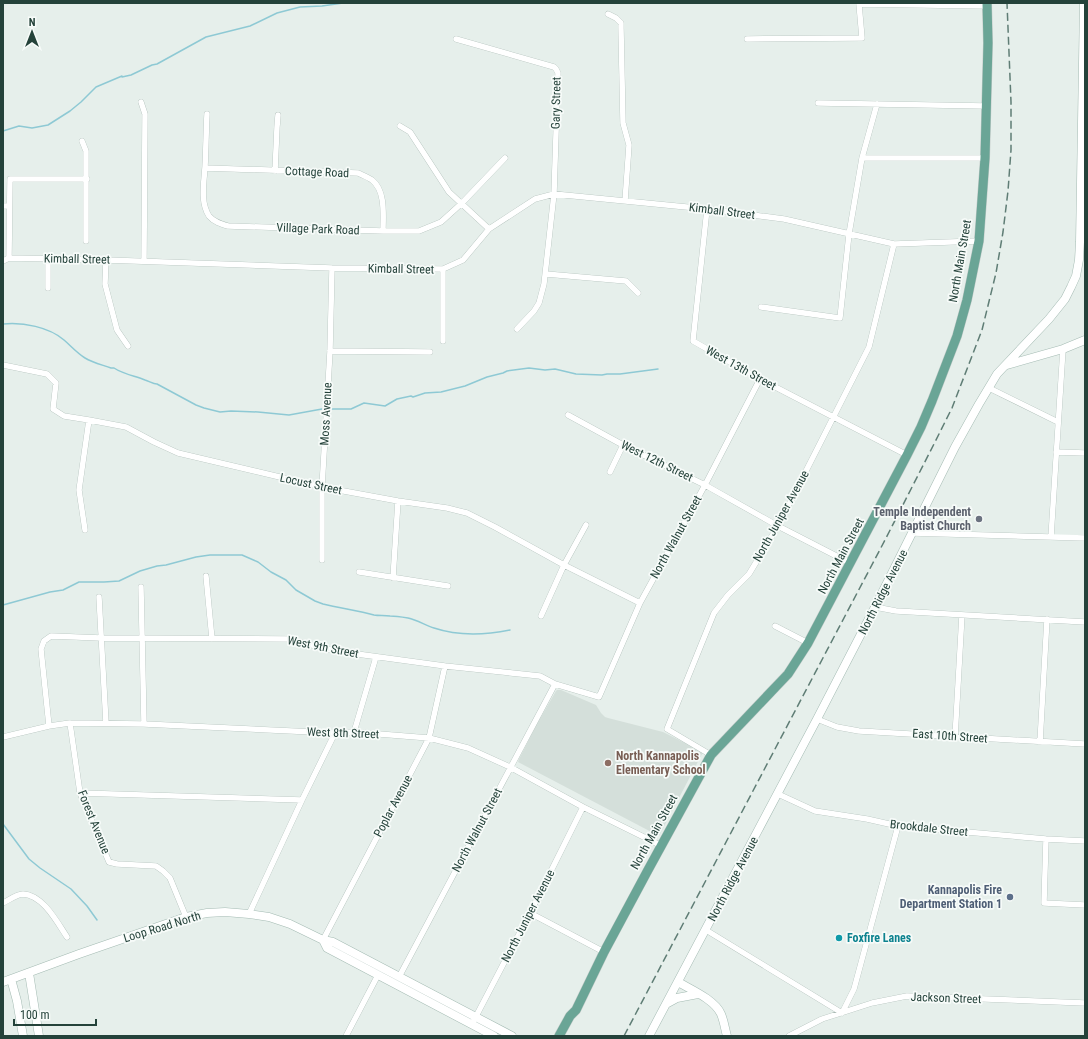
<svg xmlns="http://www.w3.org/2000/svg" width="1088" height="1039" font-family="'Roboto Condensed',sans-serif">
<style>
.built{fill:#d4dfda}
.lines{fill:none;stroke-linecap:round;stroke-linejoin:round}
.stream{stroke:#8ec9d4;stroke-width:1.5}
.street-casing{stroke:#a8b8b2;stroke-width:6}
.secondary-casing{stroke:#a4bbb3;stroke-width:9}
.primary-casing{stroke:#c2cac8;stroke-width:10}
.street{stroke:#fff;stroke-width:5.5}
.secondary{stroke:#fff;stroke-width:8}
.primary{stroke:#6aa596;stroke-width:9}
.rail{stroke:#5f7d75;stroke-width:1.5;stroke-dasharray:8 4;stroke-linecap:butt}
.worship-dot{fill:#6b7280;stroke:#f7fbf9;stroke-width:1.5}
.education-dot{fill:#8d6e63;stroke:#f7fbf9;stroke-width:1.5}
.service-dot{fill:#5c6f8a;stroke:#f7fbf9;stroke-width:1.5}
.culture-dot{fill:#0f9aa8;stroke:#f7fbf9;stroke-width:1.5}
.labels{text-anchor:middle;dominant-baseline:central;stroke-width:3.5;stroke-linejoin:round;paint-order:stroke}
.street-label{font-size:12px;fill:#24423a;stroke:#f7fbf9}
.worship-label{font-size:12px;font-weight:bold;fill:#5b616d;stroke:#f7fbf9;text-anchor:end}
.education-label{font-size:12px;font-weight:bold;fill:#785e54;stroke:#f7fbf9;text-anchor:start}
.service-label{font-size:12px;font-weight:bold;fill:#4e5e75;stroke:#f7fbf9;text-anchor:end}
.culture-label{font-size:12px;font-weight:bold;fill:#0d838f;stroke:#f7fbf9;text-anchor:start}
</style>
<rect width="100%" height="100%" fill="#e6efeb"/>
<path class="built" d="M557,690H561L596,705L601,713L605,717L608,718L663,732L703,752L659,836L518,762L519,759L537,724L556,691Z"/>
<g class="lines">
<path class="stream" d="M3,131L19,126L32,128L48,125L70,111L81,102L96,87L122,76V77L131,75L152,65L157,64L206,37L250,26L277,13L300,7L322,6L343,3
M3,324C23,322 49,327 64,340C71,346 77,353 85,358C93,363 103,365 111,368H114C123,374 135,376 145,380C149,381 153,384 157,384L196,405L204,408L220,412L231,411L258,412L289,415L322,409
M331,409H351L364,403L385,406L397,399L411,396L413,397L425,393L441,392L465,386L487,377L503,373L507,371L529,368L545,370L555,369L576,374L602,375L607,374H620L658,369
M3,605L50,592L63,590L79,582H104L119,581L140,571L157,566L166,565L196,557L210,555H242L258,562L271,572L286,580L296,590L315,601L323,604C340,608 358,611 374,615C379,616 385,615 390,616C396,616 402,617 408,618C417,620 425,625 434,628C458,636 485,635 510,630
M3,824L29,859L40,868L71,889L87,906L97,920"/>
<defs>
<path id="street" d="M608,14L616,18L621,23V28L623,123L629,145L625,201
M456,39L554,67L556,69L558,73L554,194L544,284L539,303L534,311L517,329
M747,39L862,38L859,4L987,6
M141,102L145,114L144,261
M818,103L986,106
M207,114C206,132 206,150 205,167C204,183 200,202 209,216C214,222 221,224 228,226L383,231H419L441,222L462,203L505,158
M400,126L410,132L449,192L489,229
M82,141L86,151V241
M862,158H985
M205,168L358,173C362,175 368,177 372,180C386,191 383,216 383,231
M275,171L277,127L278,115
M3,206H9
M707,209L693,341L760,379L907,455
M9,258L10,179H87
M106,260L105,284L117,330L128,346
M3,261L9,258L106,260L332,268L443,269L463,260L489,229L535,199L554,194L707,209L784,219L894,244L979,241
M546,274L626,281L638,293
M48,288V259
M761,307L840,318L849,234L862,158L877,104
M443,341V269
M330,351L430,352
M3,365L47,374L56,383L53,409L64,416L89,420L126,427L154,442L178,453L322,487L398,501L447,508L467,513L495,527L564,565L640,603
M989,388L1058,422
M568,415L623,445L705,485L778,526L850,563
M1056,452L1085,453
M610,472L623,445
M85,530L79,490L89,420
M912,533L1085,538
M1051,537L1063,349
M322,560V487L330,351L332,268
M359,572L448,586
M206,576L212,639
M393,578L398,501
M141,587L144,724
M99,597L106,723
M875,607L896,611L1085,622
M541,616L564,565L586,525
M775,626L808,643
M817,719L837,727L859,731L1085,744
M70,723L80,793L109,862L117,864L156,866L163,871L170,878L186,917
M49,726L41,649L44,641L51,636L101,638L289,639L335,651L445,666L540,676L555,684L599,697L640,603L705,485L760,379
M354,732L376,657
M3,737L49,726L70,723L144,724L335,733L354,732L429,738L468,748L510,767L583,807L660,845
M955,737L962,615
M1040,742L1047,619
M711,755L667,729L714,613L728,595L749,574L778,526L869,347L894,244
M80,793L302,800
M778,794L815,811L867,819L898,826L1046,839L1085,841
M1046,839L1044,903L1085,905
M3,903C9,900 17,894 23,894C43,895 57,922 67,937
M530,913L604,952
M249,914L302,800L335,733
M706,930L842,1013L854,989L898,826
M323,940L429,738L445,666
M399,977L555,684
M472,1024L530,913L583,807
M346,1036L378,975
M789,1036L822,1019L872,1003L907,996L1085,1003"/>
<path id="secondary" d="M1007,365L1063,349L1085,340
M323,940L327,948L494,1036
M29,973L39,1036
M11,979L17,1001L23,1036
M3,982L79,954L186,917L207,913L225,912L249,914L269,917L290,924L323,940L333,942L512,1036
M678,982C692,990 715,1000 721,1014C724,1021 725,1029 727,1036
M666,1004L677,998L698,994
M649,1036L817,719L875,607L955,447L979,404L997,374L1049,319L1065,299L1071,287L1076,276L1079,260L1080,242L1084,3"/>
<path id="primary" d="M559,1036L570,1016L576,1010L604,952L648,870L711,755L788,674L808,643L907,455L921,427L932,401L957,336L967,300L979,241L985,158L988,43L987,3"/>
</defs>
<use href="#street" class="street-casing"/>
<use href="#secondary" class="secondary-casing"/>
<use href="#primary" class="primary-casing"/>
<use href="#street" class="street"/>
<use href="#secondary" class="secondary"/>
<use href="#primary" class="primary"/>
<path class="rail" d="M624,1036L885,540L935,442L952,408L982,330L996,273L1003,232L1008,191L1011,150V102L1007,3"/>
</g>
<circle class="worship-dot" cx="979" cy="519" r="4"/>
<circle class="education-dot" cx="608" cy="763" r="4"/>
<circle class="service-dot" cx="1010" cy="897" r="4"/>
<circle class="culture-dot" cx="839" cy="938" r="4"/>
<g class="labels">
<g class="street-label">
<text transform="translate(556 103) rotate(-89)">Gary Street</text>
<text transform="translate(317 172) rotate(2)">Cottage Road</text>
<text transform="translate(722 211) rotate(7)">Kimball Street</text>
<text transform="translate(318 229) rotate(2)">Village Park Road</text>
<text transform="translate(77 259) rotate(1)">Kimball Street</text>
<text transform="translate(960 261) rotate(-80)">North Main Street</text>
<text transform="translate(401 269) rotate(1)">Kimball Street</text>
<text transform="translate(741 368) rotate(29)">West 13th Street</text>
<text transform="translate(326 414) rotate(-87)">Moss Avenue</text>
<text transform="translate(657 461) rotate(26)">West 12th Street</text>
<text transform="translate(311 484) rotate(12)">Locust Street</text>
<text transform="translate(781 516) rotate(-61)">North Juniper Avenue</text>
<text transform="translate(676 537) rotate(-61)">North Walnut Street</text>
<text transform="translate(841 556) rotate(-62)">North Main Street</text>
<text transform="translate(883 592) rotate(-63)">North Ridge Avenue</text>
<text transform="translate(323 647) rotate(11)">West 9th Street</text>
<text transform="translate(343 733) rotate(2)">West 8th Street</text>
<text transform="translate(950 736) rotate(4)">East 10th Street</text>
<text transform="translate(393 806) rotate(-62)">Poplar Avenue</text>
<text transform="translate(94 822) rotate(68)">Forest Avenue</text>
<text transform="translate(929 828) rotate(6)">Brookdale Street</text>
<text transform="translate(477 830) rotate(-62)">North Walnut Street</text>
<text transform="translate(654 832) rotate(-61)">North Main Street</text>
<text transform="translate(733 879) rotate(-62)">North Ridge Avenue</text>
<text transform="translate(528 916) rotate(-63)">North Juniper Avenue</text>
<text transform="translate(162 927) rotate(-17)">Loop Road North</text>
<text transform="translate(946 998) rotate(2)">Jackson Street</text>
</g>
<g class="worship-label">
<text x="971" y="512">Temple Independent<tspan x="971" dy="14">Baptist Church</tspan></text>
</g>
<g class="education-label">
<text x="616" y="756">North Kannapolis<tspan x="616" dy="14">Elementary School</tspan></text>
</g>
<g class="service-label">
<text x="1002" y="890">Kannapolis Fire<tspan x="1002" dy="14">Department Station 1</tspan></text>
</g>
<g class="culture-label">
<text x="847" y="938">Foxfire Lanes</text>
</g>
</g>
<rect width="1088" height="1039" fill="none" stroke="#24423a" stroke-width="8"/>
<g transform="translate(32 32)" stroke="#f7fbf9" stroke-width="3" paint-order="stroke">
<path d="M0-3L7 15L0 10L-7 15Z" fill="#24423a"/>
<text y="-6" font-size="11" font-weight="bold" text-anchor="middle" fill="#24423a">N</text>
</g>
<path d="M14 1019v6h82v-6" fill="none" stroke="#24423a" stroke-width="2"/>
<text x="20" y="1019" font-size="12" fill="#24423a" stroke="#f7fbf9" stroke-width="3" paint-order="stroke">100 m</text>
</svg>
